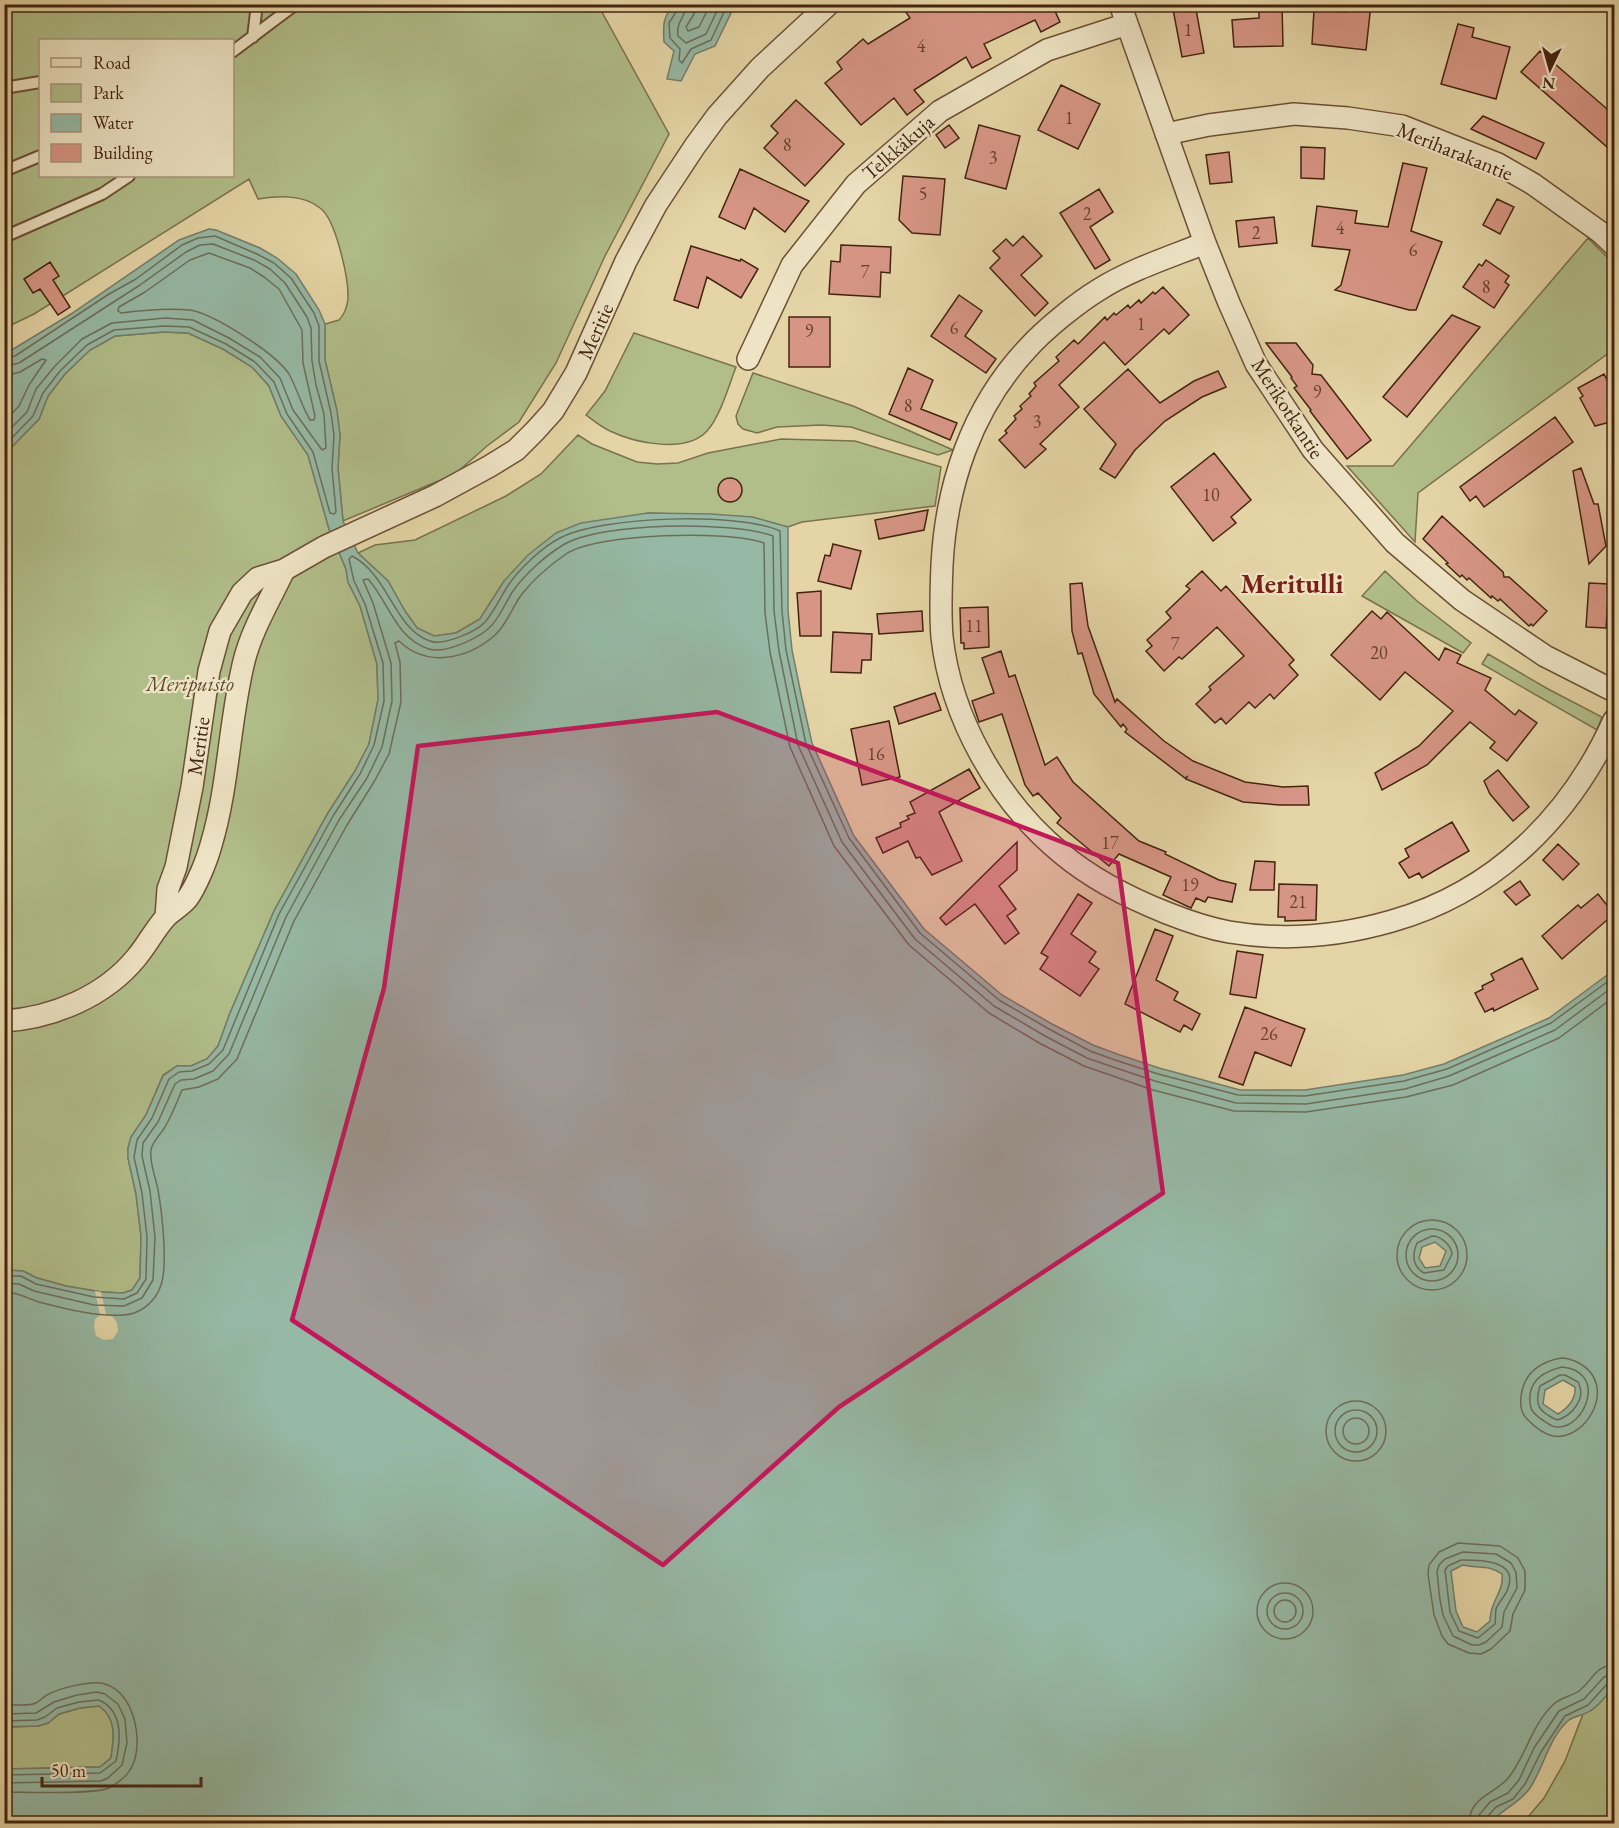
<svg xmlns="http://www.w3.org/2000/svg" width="1619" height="1828" font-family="'EB Garamond',serif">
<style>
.green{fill:#b1be8a;stroke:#7a714d;stroke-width:1.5;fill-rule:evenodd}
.water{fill:#96b9a5;stroke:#757d69;stroke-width:1.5;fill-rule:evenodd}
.pier{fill:#e5d5a6}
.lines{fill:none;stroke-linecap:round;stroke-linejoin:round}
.shore{stroke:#6d6e5a;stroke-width:1.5}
.building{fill:#d79685;stroke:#442410;stroke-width:1.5}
.service-casing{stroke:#6c5036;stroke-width:14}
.minor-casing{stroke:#6c5036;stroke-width:24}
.service{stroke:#eee4c5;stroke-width:10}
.minor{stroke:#eee4c5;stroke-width:21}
.marked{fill:#c2185b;fill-opacity:0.2;stroke:#c2185b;stroke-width:4.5;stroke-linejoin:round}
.labels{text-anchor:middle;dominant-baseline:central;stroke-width:4.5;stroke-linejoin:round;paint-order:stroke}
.number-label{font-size:18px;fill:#69402d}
.street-label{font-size:21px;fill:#442410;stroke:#eee4c5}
.park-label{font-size:21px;font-style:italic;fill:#5f4a2e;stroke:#eee4c5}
.district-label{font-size:27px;font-weight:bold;fill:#7a1f14;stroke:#eee4c5}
</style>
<rect width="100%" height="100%" fill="#e5d5a6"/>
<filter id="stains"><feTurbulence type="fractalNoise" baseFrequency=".00333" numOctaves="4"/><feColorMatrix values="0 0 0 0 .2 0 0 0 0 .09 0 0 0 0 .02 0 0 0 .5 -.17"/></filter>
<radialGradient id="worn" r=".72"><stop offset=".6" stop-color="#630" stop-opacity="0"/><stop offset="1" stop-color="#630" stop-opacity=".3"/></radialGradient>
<path class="green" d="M5,5H598L669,134L605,256L556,363L519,422L487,446L455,474L343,521L338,468L340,435L337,411L325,360V324L339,320C345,314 347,307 348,299C349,280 336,219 320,208C303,194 278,196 258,199L249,179L34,314L5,328ZM40,40H232V176H40Z
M1588,238L1614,264V349L1418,493L1415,542L1347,466H1393Z
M164,332L188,333L223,349L252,367L269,386L281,416L308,455L329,529L346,569L348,582L360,606L377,664L378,700L369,744L355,771L328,813L274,911L230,1013L218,1046L207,1059L191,1066H177L163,1075L146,1115L131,1137L128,1148V1158L136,1194L141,1236L140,1278L132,1290L123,1293L101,1292L66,1286L37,1278L23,1271L5,1270V454L39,419L48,396L65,374L90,350L115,336Z
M634,333L736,367C729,385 720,417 707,431C686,454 635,443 610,431C601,427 594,421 586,415L605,391Z
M753,373L853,406L953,450L938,455L851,427L821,425L777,427L757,433L743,429L738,424L736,416Z
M578,435L592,444L637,462L657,464L678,463L708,453L781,439L855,441L941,467L935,506L802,522L788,527L752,517L648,513L504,581L480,619L456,633L434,636L417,628L405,611L388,581L358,553L375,545L415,540L506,496L541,474Z
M1385,571L1417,601L1471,643L1463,653L1362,596Z
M1488,654L1548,689L1602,717L1597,730L1482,664Z
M1614,1681V1823L1522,1824L1544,1798L1565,1761L1583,1714L1611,1689Z
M99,1706C117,1718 114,1738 111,1758L100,1767L5,1769L4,1727L38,1726L48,1723L59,1714L80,1708Z"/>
<path class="water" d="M676,4L730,5L731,13L715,46L695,54L681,81L667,79L674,51L664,42C663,27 662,15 676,4Z
M209,229L216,230L260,248L277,258L296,274L319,310L325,324V360L337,411L340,435L338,468L343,521L358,553L388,581L405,611L417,628L434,636L456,633L480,619L504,581L528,555L556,533L581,523L648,513L711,514L752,517L788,527V611L792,650L801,694L812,743L854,836L924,929L1002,995L1052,1024L1093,1045L1117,1054L1159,1068L1240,1090H1305L1403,1075L1444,1064L1549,1018L1614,970V1631L1612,1633C1614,1646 1619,1675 1612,1687C1608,1695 1597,1707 1590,1711C1584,1715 1575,1716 1569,1720C1549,1737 1544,1767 1530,1788C1519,1804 1502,1809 1489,1824L5,1823V1769L100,1767L111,1758C114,1738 117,1718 99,1706L80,1708L59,1714L48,1723L38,1726L5,1727V1270L23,1271L37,1278L66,1286L101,1292L123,1293L132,1290L140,1278L141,1236L136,1194L128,1158V1148L131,1137L146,1115L163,1076L177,1066H191L207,1059L218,1046L230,1013L274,911L328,813L355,771L369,744L378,700L377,664L360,606L348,582L346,569L329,529L308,455L281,416L269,386L252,367L223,349L188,333L164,332L115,336L90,350L65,374L48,396L39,419L5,454V354L71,314L179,240ZM1435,1242L1446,1251L1440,1266L1425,1268L1419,1258L1422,1247ZM1563,1380L1575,1387C1576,1400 1568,1408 1558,1414L1543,1404L1545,1390ZM1463,1565C1480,1569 1487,1564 1502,1574C1504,1593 1490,1600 1490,1621L1477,1632L1463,1627L1456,1611L1451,1571Z"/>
<path class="pier" d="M95,1291L101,1292L106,1314L113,1317L117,1323L118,1331L113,1339L104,1340L96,1336L94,1327L95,1319L100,1315Z"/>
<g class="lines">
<path class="shore" d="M679,4L678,9L669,23L670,38L680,49L679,60L682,63L691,49L711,40L724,12V4
M686,4C686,18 676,20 678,36L686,43L706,34L717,11V4
M695,4L694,14L686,27L688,31L699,27L708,9V4
M209,253L250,268L264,277L279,289L302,330L303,363L315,416L314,420H310C301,405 297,388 289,374C275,353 214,314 190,310C167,308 144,310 121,313L118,311L119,307L145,292L190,260Z
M4,359L15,356L109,294L136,279L182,245L198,238L215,236L257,254L274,263L291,278L314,313L319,326V361L331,413L334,435L332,468L336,512L334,514L330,513L313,452L287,414L274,382L255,362L226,344L189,327L164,326L114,330L87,345L60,371L43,393L33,416L4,446
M4,367L19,363L140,285L186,252L200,245L213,244L254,260L270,269L285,283L307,317L311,328L312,361L316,385L324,414L326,448L322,450L293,410L280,378L260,357L229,338L193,320L165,318L112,323L82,339L55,366L36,389L27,412L4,435
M4,376L20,372L42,359L46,360L29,385L19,406L4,422
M1397 1255a35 35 0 1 1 70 0a35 35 0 1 1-70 0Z
M1406 1255a26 26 0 1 1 52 0a26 26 0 1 1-52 0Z
M1432,1236C1441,1236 1451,1245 1452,1254L1444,1270L1424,1273C1412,1266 1412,1255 1417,1243Z
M4,1276H21L36,1284L94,1297L124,1299L137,1293L146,1279L147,1237L142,1193L134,1157L137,1140L152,1118L169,1079L179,1072L192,1071L209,1064L223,1050L279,914L333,816L360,774L374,745L384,701L383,663L365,604L354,581L349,559L352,556C389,575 394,629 430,641C443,646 476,632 485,622C494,612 500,598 507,587C519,569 541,548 560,538C601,516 738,512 780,531L782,611L786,650L806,744L849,838L920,933L999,1000L1049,1029L1090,1051L1115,1060L1158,1074L1238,1095L1305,1096L1404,1081L1447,1069L1551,1023L1614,977
M4,1283L19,1284L34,1291L94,1305L124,1306L142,1298L153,1280L155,1237L150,1191L142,1156L143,1143L158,1122L175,1084L181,1080L194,1079L213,1071L229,1054L286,917L339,820L367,778L382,747L392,701L391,663L373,603L363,580L368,579C389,602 396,639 429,649C445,654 476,639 488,629C499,620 505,603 513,591C525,574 545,556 563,545C601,522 731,521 773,536L774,611L779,651L798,745L842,842L915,939L994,1006L1045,1036L1087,1058L1113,1067L1155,1081L1236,1103L1306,1104L1405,1089L1449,1076L1555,1030L1614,986
M4,1292C17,1292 27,1298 39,1302C66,1309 96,1317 124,1315C141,1314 156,1301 161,1285C168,1265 162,1212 158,1190C156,1178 149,1162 151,1150C152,1142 161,1134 165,1127C172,1115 177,1102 182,1090L199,1087L218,1079L237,1059L294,921L347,825L374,782L389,754L401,702L400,662L395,643L399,641C427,668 467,659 494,636C507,625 512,607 522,594C534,579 550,565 566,554C598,533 728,530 764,543L765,613L770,652L790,747L834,846L909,945L989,1013L1041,1044L1084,1066L1110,1075L1153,1090L1234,1111L1306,1112L1406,1097L1453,1085L1559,1038L1614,997
M1561,1358C1568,1358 1573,1360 1579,1363C1619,1385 1586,1442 1553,1436C1544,1434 1535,1427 1529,1421C1521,1414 1520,1406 1521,1396C1524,1373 1539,1362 1561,1358Z
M1562,1367C1608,1371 1585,1429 1557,1427C1551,1427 1546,1422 1541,1419C1531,1412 1529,1407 1530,1395C1532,1378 1546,1371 1562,1367Z
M1560,1375H1565L1578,1382C1587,1398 1572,1416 1557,1420C1539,1412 1534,1405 1540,1386Z
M1326 1431a30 30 0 1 1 60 0a30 30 0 1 1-60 0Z
M1335 1431a21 21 0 1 1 42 0a21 21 0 1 1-42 0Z
M1343 1431a13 13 0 1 1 26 0a13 13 0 1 1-26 0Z
M1458,1543L1500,1546L1518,1558L1525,1571V1590L1513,1614L1510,1631L1491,1649L1481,1654L1469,1653L1448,1644L1442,1636L1434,1615L1428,1574L1429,1565L1439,1552Z
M1463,1552L1496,1554L1511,1563L1516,1572L1517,1588L1504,1612L1502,1627L1486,1642L1479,1645H1472L1453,1636L1443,1615L1440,1600L1437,1572L1439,1565L1445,1559Z
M1461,1560C1477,1560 1519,1559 1508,1588C1506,1596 1499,1601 1496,1609C1495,1614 1496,1619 1495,1624L1478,1638L1459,1631L1450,1612L1445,1570L1448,1566Z
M1257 1611a28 28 0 1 1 56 0a28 28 0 1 1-56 0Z
M1267 1611a18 18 0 1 1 36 0a18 18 0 1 1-36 0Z
M1274 1611a11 11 0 1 1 22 0a11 11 0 1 1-22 0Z
M4,1705C14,1704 28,1707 36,1703C40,1701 43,1697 47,1695C59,1688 92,1680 105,1684C136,1693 145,1747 130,1770C126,1777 116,1784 109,1788C92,1795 26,1792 4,1792
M4,1714L36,1713L54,1702L77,1695L97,1692L105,1694L118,1704L125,1719L127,1743L122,1765L108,1778L101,1781L4,1783
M4,1721L37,1720L45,1717L57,1708L79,1702L99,1700C123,1711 121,1738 116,1761L100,1773L4,1775
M1469,1824C1469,1796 1496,1794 1509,1777C1526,1756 1532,1723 1555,1703C1562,1697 1572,1696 1579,1691C1592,1681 1596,1665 1614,1665
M1478,1824L1479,1815L1490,1802L1508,1793L1519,1780L1534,1748L1559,1711L1584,1699L1604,1677L1614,1674
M1485,1824L1486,1818L1496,1807L1513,1799L1525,1784L1541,1752L1565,1716L1588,1705L1608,1683L1614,1681"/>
</g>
<path class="building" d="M914,4H1070L1055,11L1060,22L1041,32L1035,20L984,44L991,58L972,68L966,57L914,90L924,102L907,115L894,98L861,125L825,83L842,69L837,62L863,39L868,44L910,18L905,11Z
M1172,4H1195L1204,53L1182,57Z
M1259,4H1282L1283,46L1234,47L1232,20L1259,18Z
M1347,4H1371L1366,50L1312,44L1314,10L1347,12Z
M1458,24L1474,28L1472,37L1510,47L1496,99L1441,84Z
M1540,51L1614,115V153L1521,72Z
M1061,85L1100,104L1078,149L1038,130Z
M796,100L844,144L805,186L764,148L778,133L771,126Z
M1483,116L1544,143L1536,159L1471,129Z
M949,125L959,138L945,148L936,135Z
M979,125L1020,136L1006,189L965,178Z
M1301,147L1325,148L1324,179L1301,178Z
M1229,152L1232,182L1210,184L1206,155Z
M1403,163L1427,168L1411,231L1442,242L1416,310H1409L1335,290L1341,285L1350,250L1312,246L1317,206L1357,211L1355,223L1388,227Z
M740,169L809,201L785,232L754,208L745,229L719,217Z
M903,176L945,179L940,235L912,233L899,220Z
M1099,189L1113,212L1090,227L1110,260L1095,269L1060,213Z
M1497,199L1514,207L1500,234L1483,225Z
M1274,217L1277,243L1239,247L1236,221Z
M1023,236L1042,256L1021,275L1048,303L1035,316L990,268L1000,258L993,251L1006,239L1013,246Z
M841,245L891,247L890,273L881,272L880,297L829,294L831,261L840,262Z
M691,246L740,261L741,259L758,269L741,298L707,277L698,308L674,300Z
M1486,260L1509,276L1505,282L1509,285L1494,308L1463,287L1479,264L1482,266Z
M50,262L59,276L53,280L70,307L58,315L40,289L33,293L24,279Z
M1163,287L1189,315L1169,334L1164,329L1125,365L1104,342L1059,385L1079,407L1040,444L1046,449L1025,468L999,440L1007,433L1005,431L1016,419L1014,416L1022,409L1020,406L1031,396L1029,394L1036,386L1034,383L1059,361L1056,357L1074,340L1078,344L1105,317L1107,320L1114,313L1116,315L1128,305L1130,308L1139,300L1141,303L1153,292L1155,294Z
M959,295L982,311L965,336L996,359L986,373L931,336Z
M1452,315L1480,327L1407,417L1383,397Z
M789,317H830V367H789Z
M1266,343H1296L1313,365L1312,374L1321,375L1371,440L1347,459L1310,411L1311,410L1294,388L1297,386L1291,378L1292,377Z
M908,368L933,380L921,409L957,423L950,440L889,414Z
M1128,369L1160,403L1194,381L1218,371L1226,387L1202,397L1165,421L1135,450L1115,478L1100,469L1116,444L1084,409Z
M1604,374L1608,382L1614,379V421L1595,426L1580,398L1583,396L1578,388Z
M1555,417L1573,442L1484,507L1476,496L1470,501L1460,487Z
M1214,453L1251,500L1231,517L1236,523L1213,541L1171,487Z
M1581,468L1594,504H1598L1606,546L1589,564L1573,471Z
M718 490a12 12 0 1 1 24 0a12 12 0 1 1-24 0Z
M928,510L924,530L879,539L875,520Z
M1442,516L1503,572L1504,577H1509L1547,611L1533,626L1531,624L1529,626L1500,599L1498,601L1492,596L1491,598L1469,578L1467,580L1462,575L1460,577L1446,564L1448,563L1423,539Z
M833,544L861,551L851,589L818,581L825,555L830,556Z
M1202,571L1221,591L1226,586L1294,660L1289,665L1298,675L1274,699L1270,694L1255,708L1249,702L1226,724L1221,718L1215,723L1196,704L1211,690L1209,687L1244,656L1217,627L1182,659L1179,657L1164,671L1146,651L1152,646L1147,640L1171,618L1166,612L1190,589L1186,586Z
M1082,583L1088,626L1115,702L1117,699L1164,741L1193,761L1245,782L1283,787L1308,786L1309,805H1280L1243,802L1186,779L1187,777L1185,778L1125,732L1127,729L1123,724L1121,727L1094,694L1082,653L1078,654L1072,631L1070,584Z
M1589,583L1609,584L1606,628L1586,627Z
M821,591V636H800L797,593Z
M988,607L989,647L964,649V643H961L960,608Z
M922,611L923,631L879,634L877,614Z
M1372,611L1381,619L1387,612L1439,660L1445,648L1461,655L1457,663L1491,678L1485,690L1515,715L1519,710L1537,723L1507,761L1490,748L1495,742L1470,722L1427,765L1382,790L1375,773L1419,746L1453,711L1405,672L1380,700L1331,655Z
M833,632L872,634L871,660H862L861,673L831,672Z
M1001,651L1009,677L1015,675L1045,765L1057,757L1073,782L1139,841L1166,852L1165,854L1219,880L1236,884L1232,902L1208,897L1205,902L1196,898L1191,908L1163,895L1171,877L1119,854L1109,866L1057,823L1061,818L1038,793L1033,796L1025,785L1002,714L979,722L972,701L994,693L982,658Z
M935,693L941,710L899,724L894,707Z
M889,721L900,777L862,785L851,729Z
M969,769L980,788L939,812L962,861L932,875L920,857L916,858L908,841L883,853L876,838L901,827L900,823L909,819L907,816L915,813L910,802Z
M1498,770L1529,807L1513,821L1490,794L1484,781Z
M1452,822L1469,851L1422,878L1419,873L1409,878L1399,863L1409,857L1405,849Z
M1017,842V870L999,886L1016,909L1007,916L1019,933L1005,944L975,904L946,925L940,918Z
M1558,844L1579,864L1563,880L1543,860Z
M1255,861L1275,862L1274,890H1250Z
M1520,881L1530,895L1516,905L1504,892Z
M1279,884L1317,885L1316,920L1285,921V917H1278Z
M1078,894L1092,903L1071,934L1096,952L1089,962L1099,969L1080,996L1040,969L1048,957L1041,953Z
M1598,894L1614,914L1562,959L1542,936L1578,905L1581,908Z
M1155,929L1173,936L1156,980L1178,992L1174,1000L1200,1014L1192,1030L1184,1025L1180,1032L1125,1004Z
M1237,951L1263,955L1256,998L1230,994Z
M1522,958L1538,989L1494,1011L1493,1008L1485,1012L1475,993L1483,989L1482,986L1494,980L1491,974Z
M1245,1007L1305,1029L1291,1066L1255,1052L1243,1085L1219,1077Z"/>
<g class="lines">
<defs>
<path id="service" d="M253,37L257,4
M232,52L296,4
M4,88L40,82
M4,171L40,156
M4,237L102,194L129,176"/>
<path id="minor" d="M1120,4L1205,243L1229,303L1256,364L1313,450L1395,543L1462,600L1545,656L1614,691
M1166,134L1209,125L1294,114L1348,118L1402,126L1498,164L1533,184L1600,232L1614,245
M1205,243C1170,257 1132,269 1100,289C1077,303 1045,329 1027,349C972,408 946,485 942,565C941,589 940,613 942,637C951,718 998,801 1061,853C1092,879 1129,898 1167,913C1187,921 1207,928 1229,932C1283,941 1340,936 1392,921C1495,892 1571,816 1614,720
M748,359L792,265L856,184L940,111L1047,50L1127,24
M166,917L168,889L176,867L192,787L209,671L220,631L242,593L258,578L284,570L324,547L435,496L490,466L516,450L535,431L553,411L576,373L626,261L656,205L695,146L717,116L760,68L829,4
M4,1021C53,1018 105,996 136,958C147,945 155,929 166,917C172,911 181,906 187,899C196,887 207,860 211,845C229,785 229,722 244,661C252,629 270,600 284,570"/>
</defs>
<use href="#service" class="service-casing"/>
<use href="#minor" class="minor-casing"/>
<use href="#service" class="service"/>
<use href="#minor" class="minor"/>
</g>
<path class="marked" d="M717,712L1118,863L1163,1193L839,1407L663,1565L292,1320L384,988L418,746Z"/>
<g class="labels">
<g class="number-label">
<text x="1188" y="29">1</text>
<text x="921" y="45">4</text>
<text x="1069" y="117">1</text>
<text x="787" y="144">8</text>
<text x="993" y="157">3</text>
<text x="923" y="193">5</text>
<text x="1087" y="213">2</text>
<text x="1340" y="227">4</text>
<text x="1256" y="232">2</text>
<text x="1413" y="249">6</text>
<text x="865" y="271">7</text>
<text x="1486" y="286">8</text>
<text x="1141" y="323">1</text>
<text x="954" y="327">6</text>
<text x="809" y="330">9</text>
<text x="1317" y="391">9</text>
<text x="908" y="405">8</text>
<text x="1037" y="421">3</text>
<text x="1211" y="494">10</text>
<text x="974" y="625">11</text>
<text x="1175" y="643">7</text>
<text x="1379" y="652">20</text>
<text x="876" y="753">16</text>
<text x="1110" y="842">17</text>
<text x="1190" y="884">19</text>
<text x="1298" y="901">21</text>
<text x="1269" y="1033">26</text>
</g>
<g class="street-label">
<text transform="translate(898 147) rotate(-41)">Telkkäkuja</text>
<text transform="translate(1455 151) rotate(22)">Meriharakantie</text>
<text transform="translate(595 331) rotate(-66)">Meritie</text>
<text transform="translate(1288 408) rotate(57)">Merikotkantie</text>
<text transform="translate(198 746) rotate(-82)">Meritie</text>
</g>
<g class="park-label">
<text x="190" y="683">Meripuisto</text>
</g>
<g class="district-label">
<text x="1292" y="583">Meritulli</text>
</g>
</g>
<rect width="1619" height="1828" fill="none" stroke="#e5d5a6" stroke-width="24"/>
<rect x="6" y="6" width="1607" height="1816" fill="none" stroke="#442410" stroke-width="3"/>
<rect x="12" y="12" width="1595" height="1804" fill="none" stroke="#442410" stroke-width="1.5"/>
<rect x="39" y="39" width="195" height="138" fill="#eee4c5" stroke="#aa977d" stroke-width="1.5"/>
<rect x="51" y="58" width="30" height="9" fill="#eee4c5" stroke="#aa977d" stroke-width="1.5"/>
<text x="93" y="69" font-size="18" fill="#442410">Road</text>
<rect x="51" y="84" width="30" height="18" fill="#b1be8a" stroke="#aa977d" stroke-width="1.5"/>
<text x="93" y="99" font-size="18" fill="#442410">Park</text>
<rect x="51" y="114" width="30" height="18" fill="#96b9a5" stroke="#aa977d" stroke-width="1.5"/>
<text x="93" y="129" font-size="18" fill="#442410">Water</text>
<rect x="51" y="144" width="30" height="18" fill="#d79685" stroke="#aa977d" stroke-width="1.5"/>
<text x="93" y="159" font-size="18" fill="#442410">Building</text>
<g transform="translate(1550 69) rotate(185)" stroke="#eee4c5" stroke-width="4.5" paint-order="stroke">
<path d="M0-4.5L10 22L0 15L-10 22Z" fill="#442410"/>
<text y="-9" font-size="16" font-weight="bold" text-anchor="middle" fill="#442410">N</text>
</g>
<path d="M42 1777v9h159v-9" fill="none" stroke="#442410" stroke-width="3"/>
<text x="51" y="1777" font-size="18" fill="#442410" stroke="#eee4c5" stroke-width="4.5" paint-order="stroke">50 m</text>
<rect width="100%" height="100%" filter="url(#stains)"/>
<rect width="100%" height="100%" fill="url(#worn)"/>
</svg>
